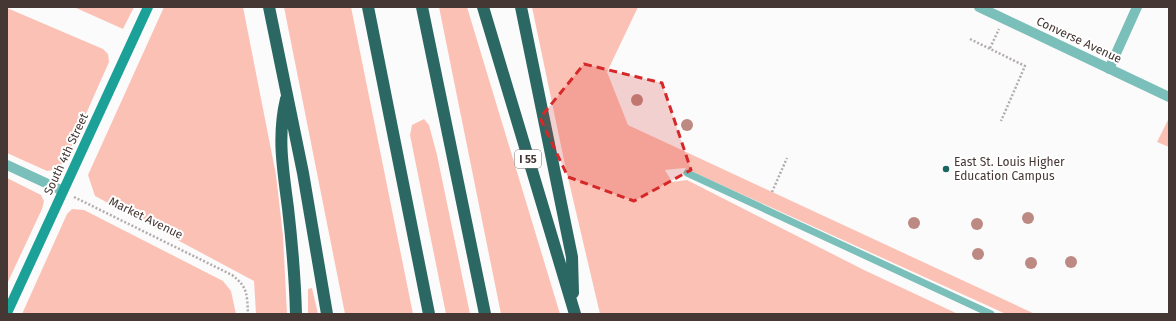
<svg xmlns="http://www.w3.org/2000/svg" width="1176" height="321" font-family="'Fira Sans',sans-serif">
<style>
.green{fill:#fcc1b5}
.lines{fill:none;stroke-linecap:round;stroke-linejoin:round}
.path{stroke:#b2adab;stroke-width:2.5;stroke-dasharray:2 2;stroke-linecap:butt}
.lane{stroke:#7abfb9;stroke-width:7}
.street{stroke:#7abfb9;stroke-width:10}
.secondary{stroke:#1ba198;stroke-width:10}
.highway{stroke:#2c6863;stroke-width:12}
.tree{fill:#bc8a83}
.marked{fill:#d62828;fill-opacity:0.2;stroke:#d62828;stroke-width:3;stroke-dasharray:8 5;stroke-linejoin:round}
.poi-dot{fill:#1a6661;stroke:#fff;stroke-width:1.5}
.labels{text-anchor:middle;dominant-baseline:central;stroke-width:4;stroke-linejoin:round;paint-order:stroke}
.shield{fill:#fff;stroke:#7c7371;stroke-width:1}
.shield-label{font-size:11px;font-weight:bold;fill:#443734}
.street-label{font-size:12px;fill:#443734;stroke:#fff}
.poi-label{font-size:12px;fill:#443734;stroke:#fff;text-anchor:start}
</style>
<rect width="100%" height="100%" fill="#fbfbfb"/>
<path class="green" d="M74,7H134L123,29Z
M164,7H243L276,175L283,236L287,314H256L254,281L95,196L88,175Z
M284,7H351L413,314H345Z
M439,7H467L560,314H501Z
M532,7H638L607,72L628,125L1035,314H1006L684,168L665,170L672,182L687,180L864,270L958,314H600L565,165Z
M7,8L103,49L108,54L109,62L66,159L58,169L47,171L7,153Z
M1169,118V147L1157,142Z
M424,119L429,125L437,155L470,314H446L410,135L412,125Z
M7,178L41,195L44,201L42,209L7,284Z
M72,209L84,210L223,281L231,291L236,314H22L67,214Z
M312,288L318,314H308V289Z"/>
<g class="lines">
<path class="path" d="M970,39L1025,66L1001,121
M990,48L999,29
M772,192L787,158
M74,197L232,275C248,287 247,295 248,314"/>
<path class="lane" d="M687,173L991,314"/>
<path class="street" d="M979,7L1169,97
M1109,69L1137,7
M7,165L63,191"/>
<path class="secondary" d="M7,313L148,7"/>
<path class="highway" d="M269,7L303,173L327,314
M368,7L429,314
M422,7L485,314
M483,7L575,314
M521,7L572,257L573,293
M286,99C277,137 283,169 288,208C292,243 295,278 296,314"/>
</g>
<g class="tree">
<circle cx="637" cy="100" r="6"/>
<circle cx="687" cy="125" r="6"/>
<circle cx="1028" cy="218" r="6"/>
<circle cx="914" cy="223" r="6"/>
<circle cx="977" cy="224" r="6"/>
<circle cx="978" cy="254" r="6"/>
<circle cx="1071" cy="262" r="6"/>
<circle cx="1031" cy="263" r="6"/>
</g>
<path class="marked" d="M584,64L662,83L691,170L634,201L568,177L540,118Z"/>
<circle class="poi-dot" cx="946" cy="169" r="4"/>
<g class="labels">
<rect class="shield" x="515" y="150" width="26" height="18" rx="3"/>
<g class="shield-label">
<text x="528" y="159">I 55</text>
</g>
<g class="street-label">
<text transform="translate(1079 40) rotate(25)">Converse Avenue</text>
<text transform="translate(66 154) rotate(-65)">South 4th Street</text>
<text transform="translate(146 218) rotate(26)">Market Avenue</text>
</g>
<g class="poi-label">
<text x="954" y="162">East St. Louis Higher<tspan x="954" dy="14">Education Campus</tspan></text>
</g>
</g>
<rect width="1176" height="321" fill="none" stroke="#443734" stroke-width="16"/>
</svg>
